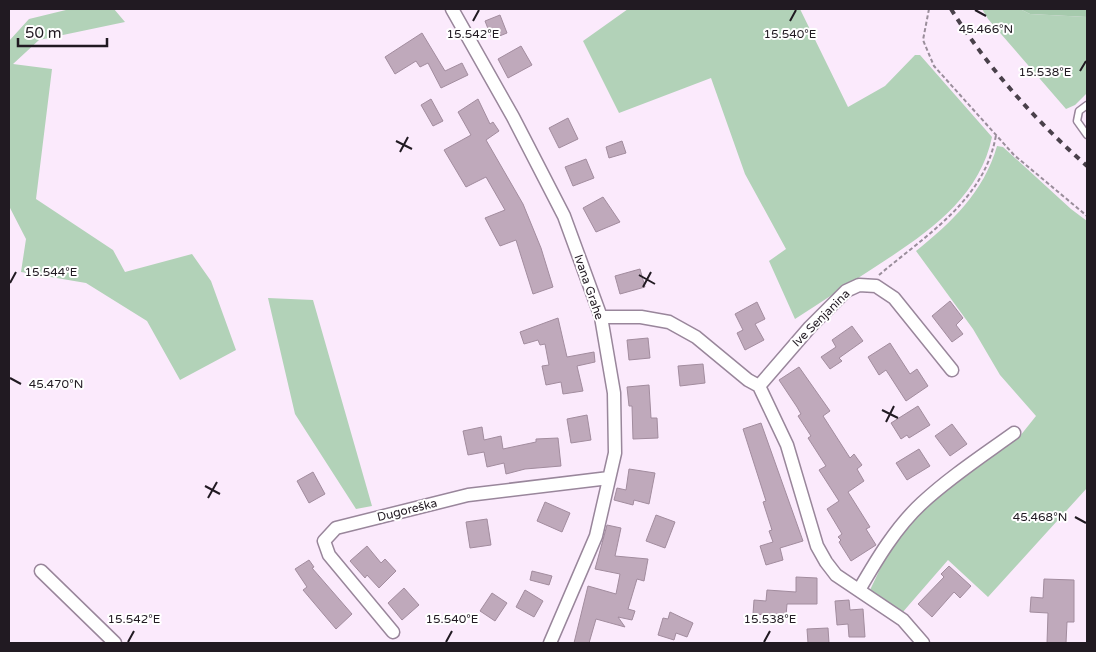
<svg xmlns="http://www.w3.org/2000/svg" width="1096" height="652" font-family="'Varela Round',sans-serif">
<style>
.green{fill:#b2d2b8}
.forest{fill:#a6caad}
.building{fill:#bfa9bb;stroke:#a28c9e}
.lines{fill:none;stroke-linecap:round;stroke-linejoin:round}
.lane-casing{stroke:#99869b;stroke-width:9}
.street-casing{stroke:#99869b;stroke-width:15}
.path{stroke:#9a8e9b;stroke-width:2;stroke-dasharray:4 2.5;stroke-linecap:butt}
.lane{stroke:#fff;stroke-width:6}
.street{stroke:#fff;stroke-width:12}
.rail{stroke:#49404a;stroke-width:4;stroke-dasharray:6 6;stroke-linecap:butt}
.ticks{fill:none;stroke:#211a22;stroke-width:2}
.labels{text-anchor:middle;dominant-baseline:central;stroke-width:4;stroke-linejoin:round;paint-order:stroke}
.street-label{font-size:12px;fill:#211a22;stroke:#fff}
.ticks-label{font-size:12px;text-anchor:middle;fill:#211a22;stroke:#fff;stroke-width:4;stroke-linejoin:round;paint-order:stroke}
</style>
<rect width="100%" height="100%" fill="#fbeafc"/>
<path class="green" d="M70,9H114L125,22L39,40L13,64L52,69L36,199L113,250L125,272L192,254L211,281L236,350L180,380L147,321L86,283L21,272L26,239L9,206V41L29,19Z
M628,9H800L848,107L885,86L915,55H920L992,137C979,200 923,236 872,269C846,286 821,302 795,319L769,261L786,249L745,174L711,78L619,113L583,41Z
M982,9H1020L1030,14L1087,17V93L1075,105L1066,109L988,19Z
M997,146L1003,147L1071,209L1087,221V488L988,597L948,560L902,613L870,590L890,548L940,492L1020,436L1036,416L1000,375L973,329L916,251C951,223 984,192 997,146Z
M268,298L313,300L372,506L356,509L295,414Z"/>
<path class="forest" d="M1020,9H1087V17L1030,14Z"/>
<path class="building" d="M500,15L507,33L492,39L485,21Z
M422,33L445,71L462,63L468,75L441,88L428,63L420,67L416,61L395,74L385,57Z
M521,46L532,65L508,78L498,59Z
M431,99L443,121L433,126L421,105Z
M478,99L490,124L493,122L499,131L486,140L523,204L541,248L553,287L533,294L516,240L500,246L485,218L505,210L486,177L466,187L444,150L471,135L458,112Z
M568,118L578,139L559,148L549,128Z
M622,141L626,153L609,158L606,147Z
M586,159L594,178L573,186L565,167Z
M603,197L620,222L596,232L583,208Z
M640,269L645,287L620,294L615,276Z
M950,301L963,318L956,325L963,334L952,342L932,316Z
M757,302L765,319L755,324L764,340L745,350L737,333L743,330L735,314Z
M558,318L567,357L594,352L595,362L577,366L583,391L563,394L561,382L546,385L542,366L549,365L545,344L540,345L538,340L524,344L520,332Z
M852,326L863,341L839,358L842,361L830,369L821,357L836,347L832,340Z
M648,338L650,358L629,360L627,340Z
M890,343L910,374L917,369L928,386L906,401L886,370L879,375L868,357Z
M703,364L705,383L680,386L678,366Z
M799,367L830,411L823,416L850,458L854,454L862,465L857,469L864,481L848,492L870,527L866,529L876,545L851,561L839,542L841,540L838,537L842,534L827,509L839,501L819,470L826,466L808,438L811,436L798,416L801,414L797,407L779,380Z
M649,385L651,418H657L658,438L633,439L632,406H629L627,387Z
M918,406L930,425L909,438L907,435L901,439L891,423Z
M587,415L591,440L571,443L567,419Z
M761,423L803,541L780,548L783,560L766,565L760,546L773,542L769,531L772,530L763,502L766,501L743,429Z
M952,424L967,444L950,456L935,436Z
M482,427L484,440L501,436L503,449L536,442V439L558,438L561,466L525,469L506,474L504,463L487,467L484,452L468,455L463,431Z
M919,449L930,466L907,480L896,463Z
M629,469L655,473L649,504L634,500L633,505L614,500L617,488L626,490Z
M313,472L325,494L309,503L297,481Z
M545,502L570,513L562,532L537,521Z
M656,515L675,522L665,548L646,541Z
M487,519L491,545L470,548L466,522Z
M607,525L621,528L615,556L648,559L644,581L637,579L628,609L635,611L632,620L618,617L625,627L596,619L589,643H574L588,586L616,594L620,574L595,569Z
M367,546L381,563L385,559L396,571L379,588L367,575L365,578L350,561Z
M309,560L314,567L312,568L352,614L336,629L303,590L307,587L295,569Z
M949,566L971,586L960,598L954,592L932,617L918,604L944,577L941,574Z
M532,571L552,576L549,585L530,580Z
M796,577L817,578V604H787L786,616L753,614L754,600L766,601L767,590L796,592Z
M1044,579L1074,580V622H1067L1066,643H1047L1048,613L1030,612L1031,597L1043,598Z
M404,588L419,605L402,620L388,603Z
M525,590L543,601L534,617L516,607Z
M492,593L507,603L495,621L480,611Z
M849,600L850,610L863,609L865,637H849L848,624L837,625L835,601Z
M670,612L693,623L687,637L676,633L674,640L658,635L663,618L668,619Z
M828,628L829,643H808L807,629Z"/>
<g class="lines">
<defs>
<path id="lane" d="M1087,105L1079,111L1077,121L1087,135"/>
<path id="street" d="M452,9L513,117L564,216L601,317L614,393L615,453L596,536L550,643
M601,317H641L669,322L696,337L748,380L759,386L787,445L817,546L826,562L836,575L903,620L923,643
M759,386L810,327L846,291L859,285L876,286L894,298L952,370
M41,571L115,643
M859,590C877,559 896,527 922,503C950,477 982,456 1014,433
M393,632L329,555L324,541L336,528L468,495L609,478"/>
</defs>
<use href="#lane" class="lane-casing"/>
<use href="#street" class="street-casing"/>
<path class="path" d="M929,9L923,40L934,66L1014,155L1087,216
M879,275C926,235 985,200 996,135"/>
<use href="#lane" class="lane"/>
<use href="#street" class="street"/>
<path class="rail" d="M951,9C988,68 1035,120 1087,166"/>
</g>
<path class="ticks" d="M975,10L986,16M473,21L479,10M790,21L796,10M1080,71L1086,61M396,141L412,149M400,152L408,137M639,275L655,284M10,283L16,272M643,287L651,272M10,378L21,384M882,410L898,418M886,422L894,406M205,486L220,494M208,498L217,482M1075,517L1086,523M128,642L134,631M446,642L452,631M764,642L770,631"/>
<g class="labels">
<g class="street-label">
<text transform="translate(589 287) rotate(71)">Ivana Grahe</text>
<text transform="translate(821 318) rotate(-45)">Ive Senjanina</text>
<text transform="translate(407 510) rotate(-14)">Dugoreška</text>
</g>
</g>
<g class="ticks-label">
<text x="986" y="33">45.466°N</text>
<text x="473" y="38">15.542°E</text>
<text x="790" y="38">15.540°E</text>
<text x="1045" y="76">15.538°E</text>
<text x="51" y="276">15.544°E</text>
<text x="56" y="388">45.470°N</text>
<text x="1040" y="521">45.468°N</text>
<text x="134" y="623">15.542°E</text>
<text x="452" y="623">15.540°E</text>
<text x="770" y="623">15.538°E</text>
</g>
<rect width="1096" height="652" fill="none" stroke="#211a22" stroke-width="20"/>
<path d="M18 38v8h89v-8" fill="none" stroke="#211a22" stroke-width="2.5"/>
<text x="25" y="38" font-size="15" fill="#211a22" stroke="#ffffff" stroke-width="4" paint-order="stroke">50 m</text>
</svg>
